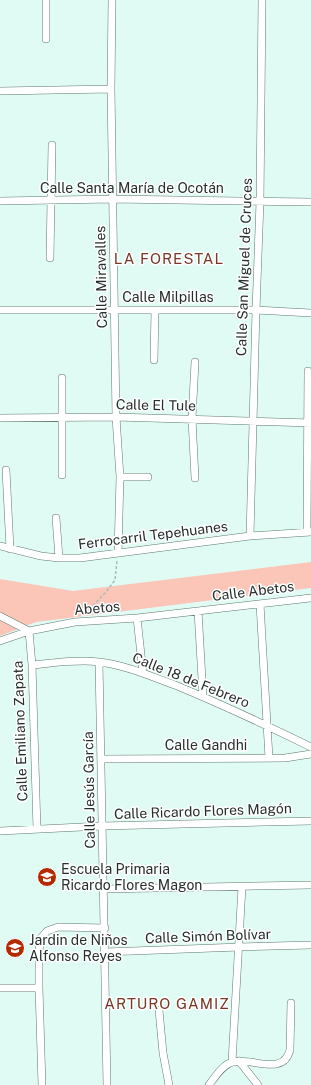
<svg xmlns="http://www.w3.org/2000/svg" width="311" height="1085" font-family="'Public Sans',sans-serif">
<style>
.green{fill:#fbc5b7}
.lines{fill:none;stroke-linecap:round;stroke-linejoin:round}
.minor-casing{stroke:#5f7772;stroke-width:8}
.path{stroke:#a7bdb7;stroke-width:1.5;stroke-dasharray:3 2;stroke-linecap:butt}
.minor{stroke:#fff;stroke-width:7}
.labels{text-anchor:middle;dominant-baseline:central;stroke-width:3;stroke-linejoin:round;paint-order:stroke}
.street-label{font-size:14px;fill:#252f2d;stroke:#fff}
.poi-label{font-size:14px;fill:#252f2d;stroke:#fff;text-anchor:start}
.neighbourhood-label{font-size:15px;letter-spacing:1px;fill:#7b3626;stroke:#fff}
</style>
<rect width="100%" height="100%" fill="#e0fbf4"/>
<path class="green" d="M311,562V588L36,622L0,636V579L73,591Z"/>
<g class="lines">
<defs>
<path id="minor" d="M112,0L111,89L116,417L120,477L118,553
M46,39V0
M0,91L111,89
M0,201L113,199L311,202
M50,258L52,145
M0,310H256L311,313
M154,360L155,310
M0,418L116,417L311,423
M6,470L10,549
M62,475V378
M120,477H148
M195,478L192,419L195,362
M56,518L59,558
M307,532L308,371
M250,536L256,310L260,202L262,0
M0,546L41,556L59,558H80L250,536L311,532
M260,604L269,758
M198,611L203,696
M0,616L29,631L32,665L37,829
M137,618L143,673
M0,641L29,631L75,622L137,618L311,598
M99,662L107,1085
M32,665C54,663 77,659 99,662C125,665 150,676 175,685C221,704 266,725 311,747
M101,759L285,758L311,754
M0,831L102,826L311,821
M104,889L311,885
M105,952L240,947L311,945
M0,988H39
M159,1010L163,1053L169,1085
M239,1061L258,1085
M232,1062L242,887
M42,1085L39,988V950L41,938L47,931L58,927L105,928
M209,1085C215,1077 223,1064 233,1062C252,1057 283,1077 290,1050L291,1003"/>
</defs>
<use href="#minor" class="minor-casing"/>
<path class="path" d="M86,613L106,592L115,580L117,560"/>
<use href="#minor" class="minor"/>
</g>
<defs>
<symbol id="school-disc" viewBox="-11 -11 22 22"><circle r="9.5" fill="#b42900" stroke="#fff"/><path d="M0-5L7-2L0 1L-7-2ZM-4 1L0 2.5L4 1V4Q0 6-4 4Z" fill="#fff"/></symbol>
</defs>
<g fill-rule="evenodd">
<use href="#school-disc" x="36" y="866" width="22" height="22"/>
<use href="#school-disc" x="4" y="937" width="22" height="22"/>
</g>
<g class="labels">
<g class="street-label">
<text x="132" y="188">Calle Santa María de Ocotán</text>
<text transform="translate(244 267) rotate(-88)">Calle San Miguel de Cruces</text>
<text transform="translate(101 277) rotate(-91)">Calle Miravalles</text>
<text x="168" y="297">Calle Milpillas</text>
<text transform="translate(156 405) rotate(1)">Calle El Tule</text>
<text transform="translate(153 535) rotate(-7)">Ferrocarril Tepehuanes</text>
<text transform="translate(253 591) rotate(-7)">Calle Abetos</text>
<text transform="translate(97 608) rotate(-5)">Abetos</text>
<text transform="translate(191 680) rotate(22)">Calle 18 de Febrero</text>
<text transform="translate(20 731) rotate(-92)">Calle Emiliano Zapata</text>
<text x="206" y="745">Calle Gandhi</text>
<text transform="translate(89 790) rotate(-91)">Calle Jesús García</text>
<text transform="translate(203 811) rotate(-2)">Calle Ricardo Flores Magón</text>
<text transform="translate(208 936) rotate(-2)">Calle Simón Bolívar</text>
</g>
<g class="poi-label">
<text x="61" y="869">Escuela Primaria<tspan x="61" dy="16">Ricardo Flores Magon</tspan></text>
<text x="29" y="940">Jardin de Niños<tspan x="29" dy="16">Alfonso Reyes</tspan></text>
</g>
<g class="neighbourhood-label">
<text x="169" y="258">LA FORESTAL</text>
<text x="167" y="1003">ARTURO GAMIZ</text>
</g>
</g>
</svg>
